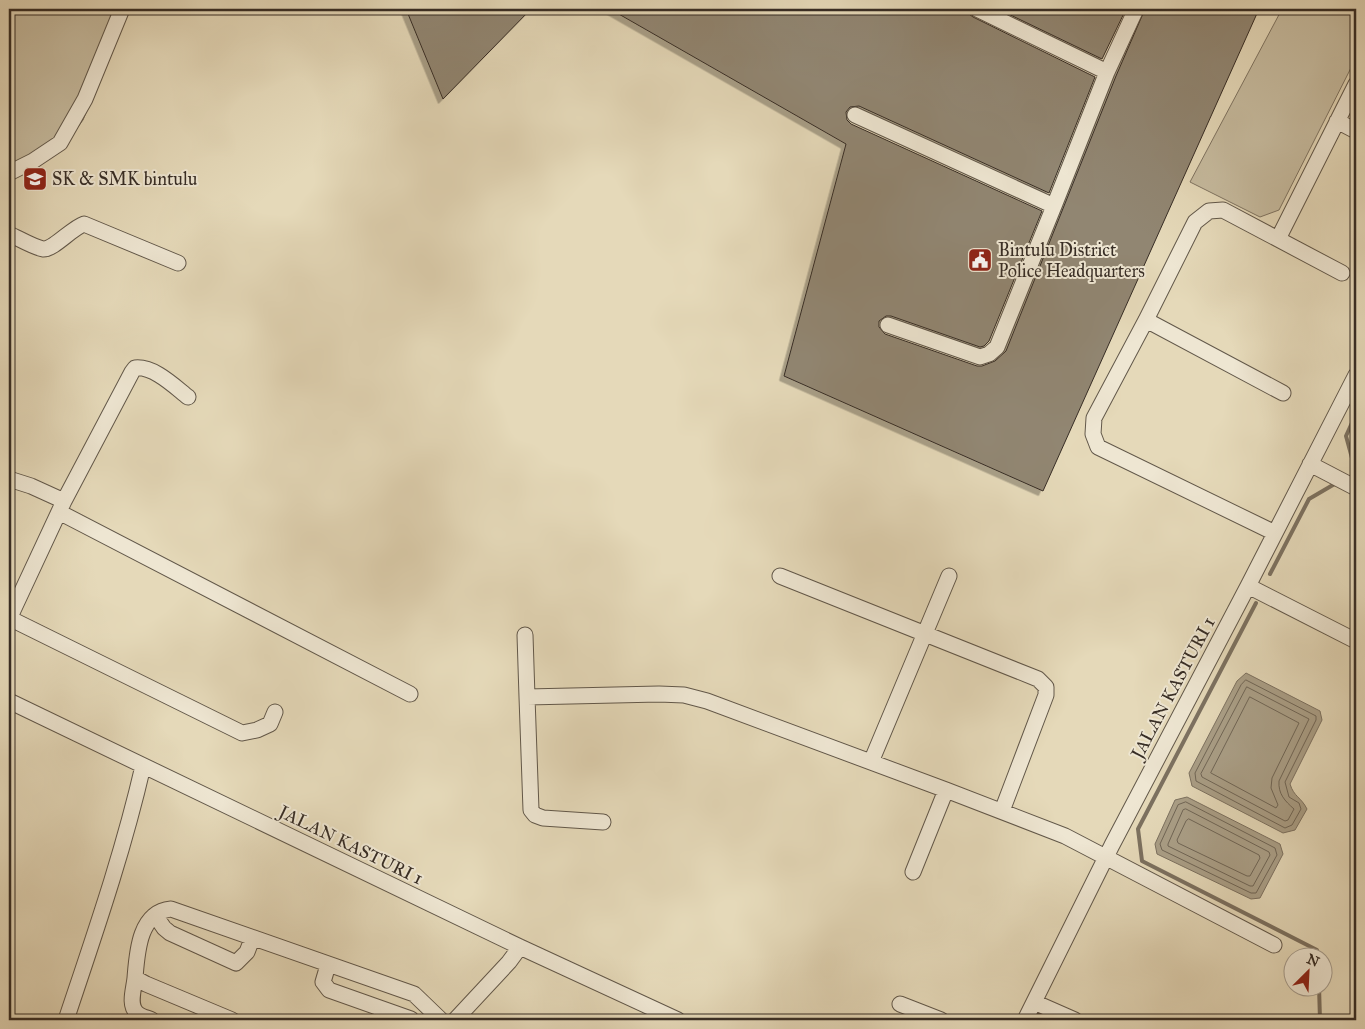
<svg xmlns="http://www.w3.org/2000/svg" width="1365" height="1029" font-family="'IM FELL Great Primer',serif">
<style>
.green{fill:#c7bca0;stroke:#7f7462}
.water{fill:#aa9f87;stroke:#7c7160}
.lines{fill:none;stroke-linecap:round;stroke-linejoin:round}
.shore{stroke:#706656;stroke-width:1}
.stream{stroke:#7c7160;stroke-width:4}
.building{fill:#918672;stroke:#372d25;filter:url(#shadow)}
.minor-casing{stroke:#62584a;stroke-width:17}
.minor{stroke:#eee6d2;stroke-width:15}
.labels{text-anchor:middle;dominant-baseline:central;stroke-width:4;stroke-linejoin:round;paint-order:stroke}
.poi-label{font-size:18px;fill:#372d25;stroke:#eee6d2;text-anchor:start}
.street-label{font-size:18px;fill:#372d25;stroke:#eee6d2}
</style>
<defs>
<filter id="shadow"><feDropShadow dx="-4.5" dy="4.5" stdDeviation="0" flood-color="#0004"/></filter>
</defs>
<rect width="100%" height="100%" fill="#e5d9b9"/>
<filter id="stains"><feTurbulence type="fractalNoise" baseFrequency=".004" numOctaves="4"/><feColorMatrix values="0 0 0 0 .2 0 0 0 0 .09 0 0 0 0 .02 0 0 0 .5 -.17"/></filter>
<radialGradient id="worn" r=".72"><stop offset=".6" stop-color="#630" stop-opacity="0"/><stop offset="1" stop-color="#630" stop-opacity=".3"/></radialGradient>
<path class="green" d="M9,9H129L83,120L63,147L9,170Z
M1282,9H1356V58L1279,210L1260,217L1190,182Z"/>
<path class="water" d="M1246,673L1320,711L1322,720L1290,784C1294,797 1301,797 1307,809L1295,830L1283,833L1192,786L1189,773L1237,681Z
M1187,797L1280,844L1283,854L1260,898L1251,899L1157,854L1155,844L1175,800Z"/>
<g class="lines">
<path class="shore" d="M1246,680L1316,716V720L1285,782L1289,797L1299,803L1301,809L1292,825L1285,828L1196,781L1195,773L1241,685Z
M1247,687L1309,719L1279,781C1278,794 1285,801 1294,809L1288,820L1285,821L1202,777L1201,774Z
M1250,697L1299,723L1272,778L1271,788L1278,805L1276,808L1211,773Z
M1186,802L1275,848L1277,855L1256,893H1251L1162,850L1160,844L1178,805Z
M1186,809L1269,852L1270,855L1253,886H1250L1168,846V844L1183,810Z
M1189,819L1259,855L1260,858L1250,876H1247L1178,843L1177,840L1186,821Z"/>
<path class="stream" d="M1352,458L1346,436L1356,414
M1270,574L1309,499L1338,482
M1256,603L1138,829L1142,861L1317,950V956
M1319,986L1320,1020"/>
</g>
<path class="building" d="M406,9H531L443,99Z
M610,9H968L969,14L973,17L1095,77L1049,193L859,106L850,107L846,112L847,120L851,124L1042,211L989,341L984,346L980,347L891,316H886L879,321V327L885,334L977,366H982L995,361L1006,351L1116,76L1145,9H1259L1043,491L784,376L846,144Z
M998,9H1126L1102,59Z"/>
<g class="lines">
<defs>
<path id="minor" d="M977,9L1107,72
M855,115L1054,206L1107,72L1136,9
M1337,121L1356,131
M9,173L33,161L60,143L85,99L122,9
M9,234C18,238 33,247 43,249C53,250 72,228 84,224L178,263
M1278,239L1356,84
M1146,320L1283,393
M888,325L980,357L989,354L997,347L1054,206
M1310,464L1356,488
M9,479L31,486L64,501
M59,512L410,694
M1275,533L1098,447L1093,434L1094,418L1146,320L1195,222L1209,211L1223,210L1342,273
M780,576L1038,679L1046,687V695L1002,811
M1248,586L1356,641
M9,618L242,733L257,730L270,724L275,712
M9,619L64,501L132,372L135,368C154,366 174,386 188,397
M525,635L527,697
M9,701L520,947L678,1020
M871,762L949,576
M603,822L543,818L535,815L531,810L527,697L659,694L684,695L707,701L946,790L1065,836L1274,945
M913,872L946,790
M155,915L164,928L170,933L236,963L247,952L252,939
M328,965L323,982L329,990L411,1019
M135,978C134,989 128,1005 137,1013C141,1017 148,1018 152,1020
M1034,1002L1075,1020
M900,1004L941,1020
M66,1020C94,936 123,853 143,766
M232,1020L146,984L135,978C137,953 139,912 171,909L414,994L441,1020
M455,1020L509,962L520,947
M1025,1020L1112,845L1248,586L1356,375"/>
</defs>
<use href="#minor" class="minor-casing"/>
<use href="#minor" class="minor"/>
</g>
<defs>
<symbol id="school-square" viewBox="-11 -11 22 22"><rect x="-9" y="-9" width="18" height="18" rx="4" fill="#8f2418" stroke="#eee6d2"/><path d="M0-5L7-2L0 1L-7-2ZM-4 1L0 2.5L4 1V4Q0 6-4 4Z" fill="#fff"/></symbol>
<symbol id="civic-square" viewBox="-11 -11 22 22"><rect x="-9" y="-9" width="18" height="18" rx="4" fill="#8f2418" stroke="#eee6d2"/><path d="M-.6-6.5H3V-4.5H.6V-3L4-1V1h2V6H-6V1h2V-1L-.6-3ZM-1.2 2.5V6h2.4V2.5Z" fill="#fff"/></symbol>
</defs>
<g fill-rule="evenodd">
<use href="#school-square" x="21" y="165" width="28" height="28"/>
<use href="#civic-square" x="966" y="246" width="28" height="28"/>
</g>
<g class="labels">
<g class="poi-label">
<text x="52" y="179">SK &amp; SMK bintulu</text>
<text x="998" y="250">Bintulu District<tspan x="998" dy="21">Police Headquarters</tspan></text>
</g>
<g class="street-label">
<text transform="translate(1173 688) rotate(-62)">JALAN KASTURI 1</text>
<text transform="translate(351 845) rotate(26)">JALAN KASTURI 1</text>
</g>
</g>
<rect width="1365" height="1029" fill="none" stroke="#e5d9b9" stroke-width="30"/>
<rect x="10" y="10" width="1345" height="1009" fill="none" stroke="#372d25" stroke-width="2.5"/>
<rect x="15" y="15" width="1335" height="999" fill="none" stroke="#372d25"/>
<g transform="translate(1308 972) rotate(24)"><circle r="24" fill="#eee6d2" stroke="#a59c8d"/>
<path d="M0-4L9 19L0 12L-9 19Z" fill="#8f2418"/>
<text y="-8" font-size="14" font-weight="bold" text-anchor="middle" fill="#372d25">N</text>
</g>
<rect width="100%" height="100%" filter="url(#stains)"/>
<rect width="100%" height="100%" fill="url(#worn)"/>
</svg>
